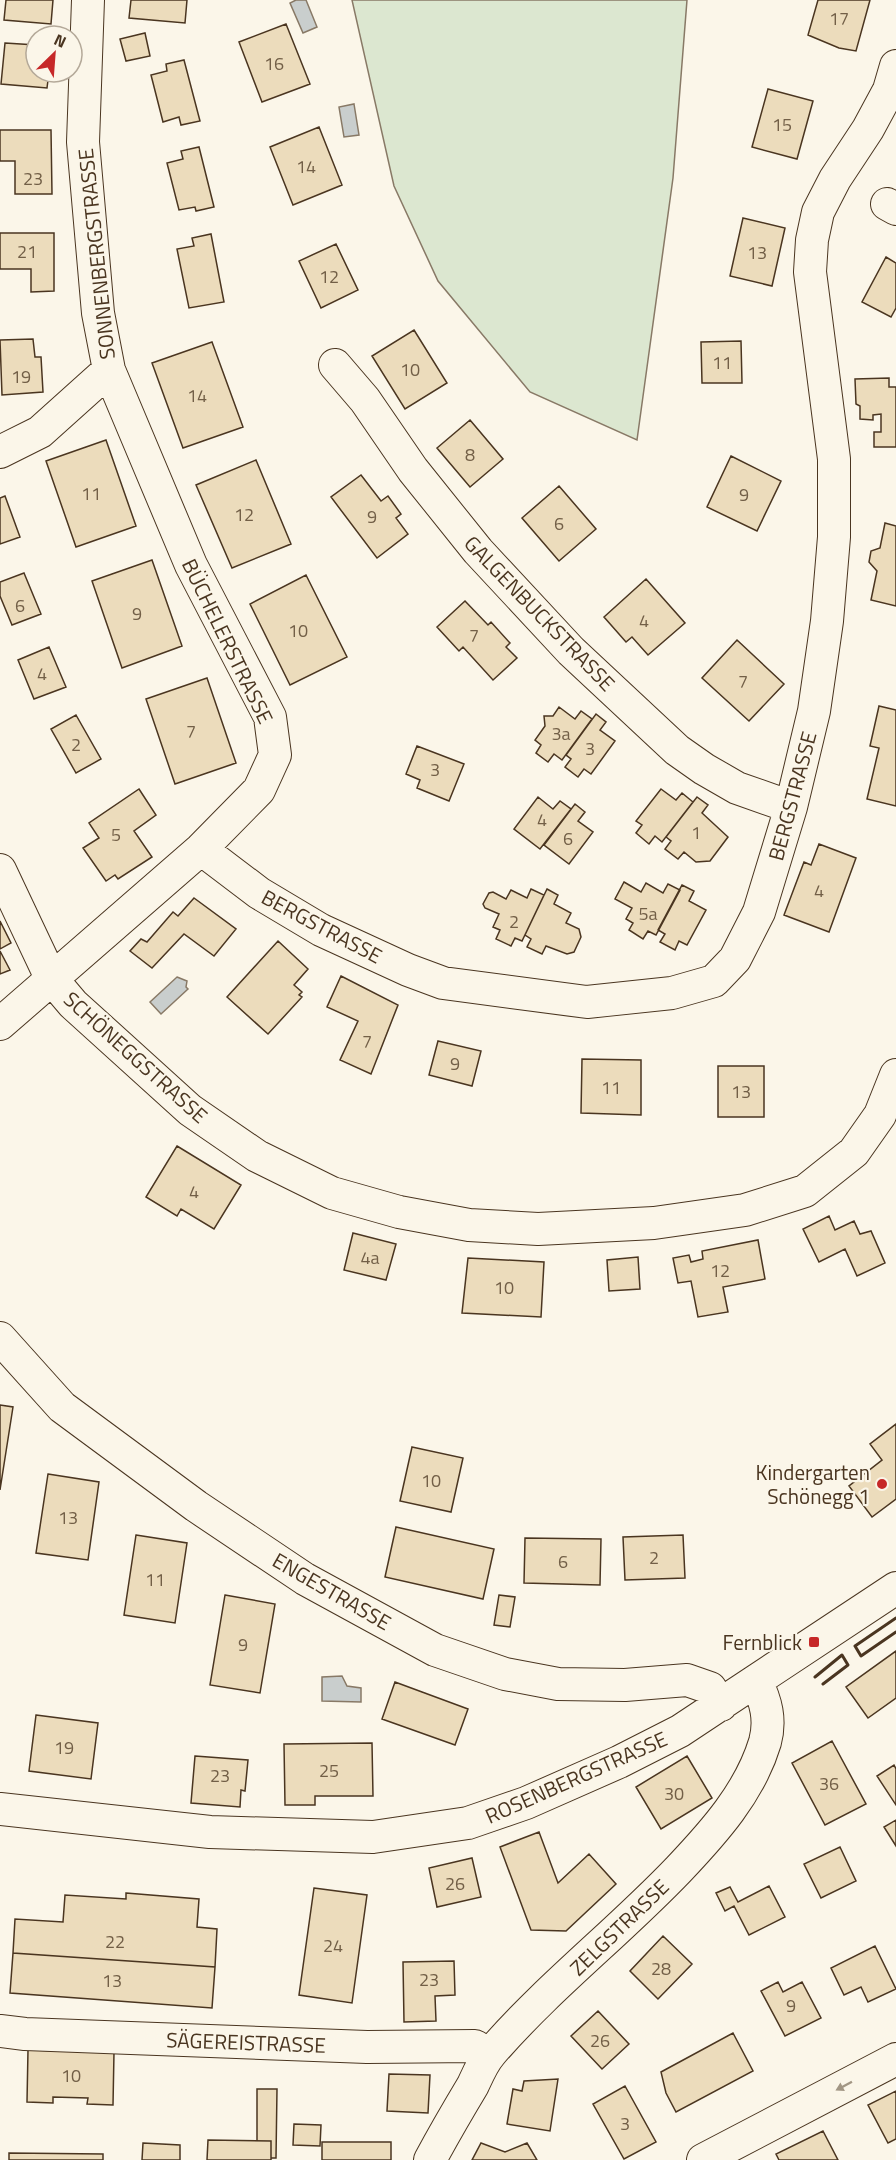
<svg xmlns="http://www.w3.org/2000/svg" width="896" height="2160" font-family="'Titillium Web',sans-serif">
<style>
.green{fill:#dce7d0;stroke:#887966;stroke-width:1.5}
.water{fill:#c9cecd;stroke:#887966;stroke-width:1.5}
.building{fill:#ecdcbc;stroke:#4a3520;stroke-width:1.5}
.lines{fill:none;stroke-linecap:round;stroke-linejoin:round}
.minor-casing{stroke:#4a3520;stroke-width:34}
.minor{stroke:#fbf6e9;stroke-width:32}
.wall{stroke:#4a3520;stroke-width:3}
.oneway{fill:#a29684}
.poi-dot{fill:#c62828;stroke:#fbf6e9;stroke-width:2}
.labels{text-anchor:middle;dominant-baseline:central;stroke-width:4.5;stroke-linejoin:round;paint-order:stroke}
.number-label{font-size:18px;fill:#725f47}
.street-label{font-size:21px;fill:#4a3520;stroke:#fbf6e9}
.poi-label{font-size:21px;fill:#4a3520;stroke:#fbf6e9;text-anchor:end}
</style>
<rect width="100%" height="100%" fill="#fbf6e9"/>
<path class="green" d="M352,0H687L673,178L637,440L530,392L438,281L394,186Z"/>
<path class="water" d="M296,0H306L317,27L303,33L290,3Z
M354,104L359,135L344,137L339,107Z
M177,977L187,981L186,987L188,989L161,1014L150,1002Z
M342,1676L347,1686L361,1688V1702L322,1701V1677Z"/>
<path class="building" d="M6,0H53L51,24L4,20Z
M131,0H187L185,23L129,18Z
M818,0H870L856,51L839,48L808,35Z
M286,24L310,84L262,102L239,42Z
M145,33L150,56L126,61L120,39Z
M5,43L36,45V72H49L47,88L1,84Z
M184,60L200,121L181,125L179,117L163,122L151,75L167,71L166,64Z
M768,89L813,101L797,159L752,147Z
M319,127L342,185L293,205L270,147Z
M0,130H51L52,194H15V161H0Z
M199,147L214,207L196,211L195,207L179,210L167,163L183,159L181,151Z
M743,218L785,228L772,286L730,276Z
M0,233H54V291L31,292V269H0Z
M211,234L224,302L189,308L177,249L194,246L192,238Z
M336,244L358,290L321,308L299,261Z
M886,257L896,263V308L891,317L862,302Z
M414,330L447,383L405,409L372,356Z
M33,339L35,357H41L43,392L2,395L0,340Z
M741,341L742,383H702L701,342Z
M212,342L243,427L183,448L152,363Z
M889,378V387H896V447H874V432H881V414L873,415V420L860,419V406L856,404L855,379Z
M470,420L503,459L470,487L437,448Z
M106,440L136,526L76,547L46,461Z
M731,456L781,481L757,531L707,507Z
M256,460L291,544L232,568L196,485Z
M361,475L381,501L388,496L401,514L396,518L408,534L377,558L331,497Z
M559,486L596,529L559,561L522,518Z
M5,496L20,537L0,544V498Z
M885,523L896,526V606L871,600L877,571L869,562L871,551L880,548Z
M152,560L182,646L122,668L92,581Z
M24,573L41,614L12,625L0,596V582Z
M306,575L347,657L290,685L250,604Z
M646,579L685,623L648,655L632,637L626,642L604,617Z
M465,601L488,625L491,622L510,643L506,647L517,658L493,680L463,647L459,651L437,627Z
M737,640L784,684L749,721L702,678Z
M49,647L66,687L34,699L18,660Z
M207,678L236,763L175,784L146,699Z
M879,706L896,710V806L867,799L879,748L870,746Z
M559,707L575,719L581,711L592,719L562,760L554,754L548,762L536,753L541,745L535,740L545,726L544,716H553Z
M596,714L606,722L600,730L615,741L591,774L584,769L578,777L565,767L571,759L566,755Z
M76,715L101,759L76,773L51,729Z
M417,746L464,764L449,801L417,788L420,780L406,774Z
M139,789L156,815L134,831L152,857L118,879L115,875L106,881L83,848L99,838L89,823Z
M661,789L676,800L682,793L693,802L662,842L655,836L649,844L636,833L642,825L636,821Z
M538,797L553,809L560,801L571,809L540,849L514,829Z
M697,797L708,805L702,813L728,837L710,861L696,862L684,852L678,859L665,849L671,841L666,837Z
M575,804L585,812L578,821L593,832L569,864L544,845Z
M819,844L856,858L829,932L784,915L804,862L811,865Z
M624,882L641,892L646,883L663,893L668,884L680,890L656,935L648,931L643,939L629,930L633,923L626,919L632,908L615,899Z
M682,885L694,891L689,901L706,910L687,945L679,941L675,950L660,942L665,934L658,930Z
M531,889L544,895L522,941L515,938L511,946L496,939L500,930L493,927L499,914L485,908L483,904L489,893L493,892L506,899L511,890L527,898Z
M547,889L558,895L554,904L571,913L566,923L579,929L581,937L574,952L567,954L546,946L542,954L527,947L531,939L525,935Z
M194,898L236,929L214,956L184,934L152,968L130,951L141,939L147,942L173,912L178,916Z
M0,921L11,943L0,949Z
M278,941L308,969L294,985L302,992L299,995L302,997L268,1034L227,997Z
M0,951L10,970L0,974Z
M341,976L398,1005L371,1074L340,1060L358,1021L327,1007Z
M438,1041L481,1051L472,1086L429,1075Z
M582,1059L641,1060V1115L581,1113Z
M718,1066H764V1117H718Z
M177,1146L241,1185L214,1229L181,1209L177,1216L146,1197Z
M829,1216L835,1230L854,1221L860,1234L871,1231L885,1263L857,1276L845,1249L819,1262L803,1229Z
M353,1233L396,1244L386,1280L344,1270Z
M758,1240L765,1279L723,1287L728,1312L698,1317L691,1281L678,1283L673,1258L689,1255L691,1262L703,1259L702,1251Z
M638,1257L640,1289L609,1291L607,1260Z
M468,1258L544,1262L541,1317L462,1313Z
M0,1405L13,1407L0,1490Z
M896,1424V1499L872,1517L849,1486L882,1460L870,1444Z
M412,1447L463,1458L451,1512L400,1501Z
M48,1474L99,1482L88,1560L36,1553Z
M396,1527L494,1549L483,1599L385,1577Z
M136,1535L187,1543L175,1623L124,1615Z
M683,1535L685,1578L625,1580L623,1537Z
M525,1538L601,1539L600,1585L524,1583Z
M225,1595L275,1604L260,1693L210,1685Z
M499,1595L515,1597L510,1627L494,1625Z
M896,1651V1698L868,1718L846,1687Z
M395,1682L468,1709L455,1745L382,1719Z
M36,1715L98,1723L91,1779L29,1771Z
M832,1741L866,1804L825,1825L792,1763Z
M372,1743L373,1796H315V1805H285L284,1744Z
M195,1756L248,1760L245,1791L241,1790L240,1807L191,1803Z
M687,1756L712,1798L661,1829L636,1787Z
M894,1765L896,1769V1805L877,1776Z
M896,1820V1846L884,1827Z
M539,1832L558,1883L589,1854L616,1884L566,1931L531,1930L500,1847Z
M840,1847L856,1881L821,1898L804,1864Z
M472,1858L481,1897L437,1907L429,1868Z
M769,1886L785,1917L749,1935L734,1906L725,1911L716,1893L730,1887L738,1902Z
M314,1888L367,1895L352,2003L299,1995Z
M126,1893L199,1899L197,1927L217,1929L215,1967L13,1953L15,1919L63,1922L65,1895L126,1899Z
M663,1936L692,1964L658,1999L630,1971Z
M875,1946L896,1989L868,2002L861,1987L844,1995L831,1968Z
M13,1953L215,1967L212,2008L10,1993Z
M454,1961L455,1995L435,1996L436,2021L404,2022L403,1962Z
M778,1982L783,1992L802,1982L821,2018L785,2036L761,1991Z
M598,2011L629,2044L602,2069L571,2036Z
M733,2033L753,2071L676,2112L666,2093L661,2072Z
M28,2050L114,2052L113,2105L87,2104L88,2098L53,2097V2103L27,2102Z
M389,2074L430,2075L428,2113L387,2111Z
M558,2079L550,2131L507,2124L513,2089L522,2091L524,2081Z
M625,2086L656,2142L624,2159L593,2104Z
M257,2089H277L276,2158H271V2141H257Z
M896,2091V2139L888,2143L868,2105Z
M294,2124L321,2125L320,2146L293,2145Z
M823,2131L838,2160H779L776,2154Z
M208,2140L271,2141V2160H207Z
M322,2142H391V2160H322Z
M143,2143L180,2145V2160H142Z
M481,2143L505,2152L527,2143L537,2160H472Z
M9,2153L103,2154V2160H9Z"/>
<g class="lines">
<defs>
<path id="minor" d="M887,204L896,209
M335,365L365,400L413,470L478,551L571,651L677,750L704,769L737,788L791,807
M0,452L40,432L109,370
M201,849L259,893L321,930L408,970L443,983L587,1002L672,993L714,981L735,959L759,912L791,807L814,711L827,621L834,537V459L810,272L812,240L818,212L835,179L868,129L889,90L896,66
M0,870L51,978L73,1004L190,1110L257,1156L332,1193L399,1212L469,1225L538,1229L654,1223L745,1210L805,1191L854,1152L880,1115L896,1075
M0,1024L201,849L259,790L275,755L270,717L191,565L109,370L98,313L83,142L88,0
M0,1338L62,1407L196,1506L305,1579L435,1650L505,1674L558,1684L625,1685L687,1680L710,1688L721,1705
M0,1809L210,1832L373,1837L468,1823L526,1803L619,1762L680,1731L896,1588
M0,2031L25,2034L367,2047L475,2046L489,2055
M430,2160C444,2134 458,2110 473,2085C478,2074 483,2062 491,2053C548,1987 619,1932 679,1869C714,1832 750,1792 765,1742C771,1720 766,1701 756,1681
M703,2160L896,2059"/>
</defs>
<use href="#minor" class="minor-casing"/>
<use href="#minor" class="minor"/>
<path class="wall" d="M896,1618L855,1646L861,1656L896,1632
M815,1677L842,1655L848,1665L823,1684"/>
</g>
<defs><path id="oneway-solid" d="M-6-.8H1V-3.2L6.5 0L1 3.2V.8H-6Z" transform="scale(1.5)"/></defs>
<use class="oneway" href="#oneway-solid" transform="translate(844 2086) rotate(152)"/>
<g class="poi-dot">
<circle cx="882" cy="1484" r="6"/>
<rect x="808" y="1636" width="12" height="12" rx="3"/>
</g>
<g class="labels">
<g class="number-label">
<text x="839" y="18">17</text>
<text x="274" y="63">16</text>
<text x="782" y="124">15</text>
<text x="306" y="166">14</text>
<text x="33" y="178">23</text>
<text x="27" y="251">21</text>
<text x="757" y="252">13</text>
<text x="329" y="276">12</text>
<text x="722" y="362">11</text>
<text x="410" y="369">10</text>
<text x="21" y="376">19</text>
<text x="197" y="395">14</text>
<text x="470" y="454">8</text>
<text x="91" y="493">11</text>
<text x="744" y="494">9</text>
<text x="244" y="514">12</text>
<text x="372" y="516">9</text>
<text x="559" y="523">6</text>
<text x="20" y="605">6</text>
<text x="137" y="613">9</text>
<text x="644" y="620">4</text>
<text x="298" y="630">10</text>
<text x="474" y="635">7</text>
<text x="42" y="673">4</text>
<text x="743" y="681">7</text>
<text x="191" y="731">7</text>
<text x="561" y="733">3a</text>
<text x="76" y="744">2</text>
<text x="590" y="748">3</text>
<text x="435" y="769">3</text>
<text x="542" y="819">4</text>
<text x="696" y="832">1</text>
<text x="116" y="834">5</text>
<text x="568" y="838">6</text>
<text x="819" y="890">4</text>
<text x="648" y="913">5a</text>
<text x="514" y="921">2</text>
<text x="367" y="1041">7</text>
<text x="455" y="1063">9</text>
<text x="611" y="1087">11</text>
<text x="741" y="1091">13</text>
<text x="194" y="1191">4</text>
<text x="370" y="1257">4a</text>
<text x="720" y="1270">12</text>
<text x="504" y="1287">10</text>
<text x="431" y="1480">10</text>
<text x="68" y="1517">13</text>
<text x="654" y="1557">2</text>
<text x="563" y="1561">6</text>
<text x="155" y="1579">11</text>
<text x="243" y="1644">9</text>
<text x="64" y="1747">19</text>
<text x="329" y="1770">25</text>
<text x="220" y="1775">23</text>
<text x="829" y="1783">36</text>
<text x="674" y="1793">30</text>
<text x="455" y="1883">26</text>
<text x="115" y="1941">22</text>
<text x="333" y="1945">24</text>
<text x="661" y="1968">28</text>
<text x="429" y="1979">23</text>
<text x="112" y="1980">13</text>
<text x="791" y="2005">9</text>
<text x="600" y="2040">26</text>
<text x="71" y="2075">10</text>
<text x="625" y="2123">3</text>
</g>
<g class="street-label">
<text transform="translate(96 254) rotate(-96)">SONNENBERGSTRASSE</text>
<text transform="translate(540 613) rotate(46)">GALGENBUCKSTRASSE</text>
<text transform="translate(228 641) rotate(64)">BÜCHELERSTRASSE</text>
<text transform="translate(792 796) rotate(-75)">BERGSTRASSE</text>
<text transform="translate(322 926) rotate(28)">BERGSTRASSE</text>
<text transform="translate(136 1057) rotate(42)">SCHÖNEGGSTRASSE</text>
<text transform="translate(332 1591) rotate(30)">ENGESTRASSE</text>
<text transform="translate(576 1777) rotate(-24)">ROSENBERGSTRASSE</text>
<text transform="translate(619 1927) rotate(-44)">ZELGSTRASSE</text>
<text transform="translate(246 2042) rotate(2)">SÄGEREISTRASSE</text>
</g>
<g class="poi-label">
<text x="870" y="1472">Kindergarten<tspan x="870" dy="24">Schönegg 1</tspan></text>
<text x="802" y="1642">Fernblick</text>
</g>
</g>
<g transform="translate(54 54) rotate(25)"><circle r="28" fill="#fbf6e9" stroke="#b4a999" stroke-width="1.5"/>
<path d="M0-4.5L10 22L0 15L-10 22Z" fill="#c62828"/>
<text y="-9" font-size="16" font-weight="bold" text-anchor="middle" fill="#4a3520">N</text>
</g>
</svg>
